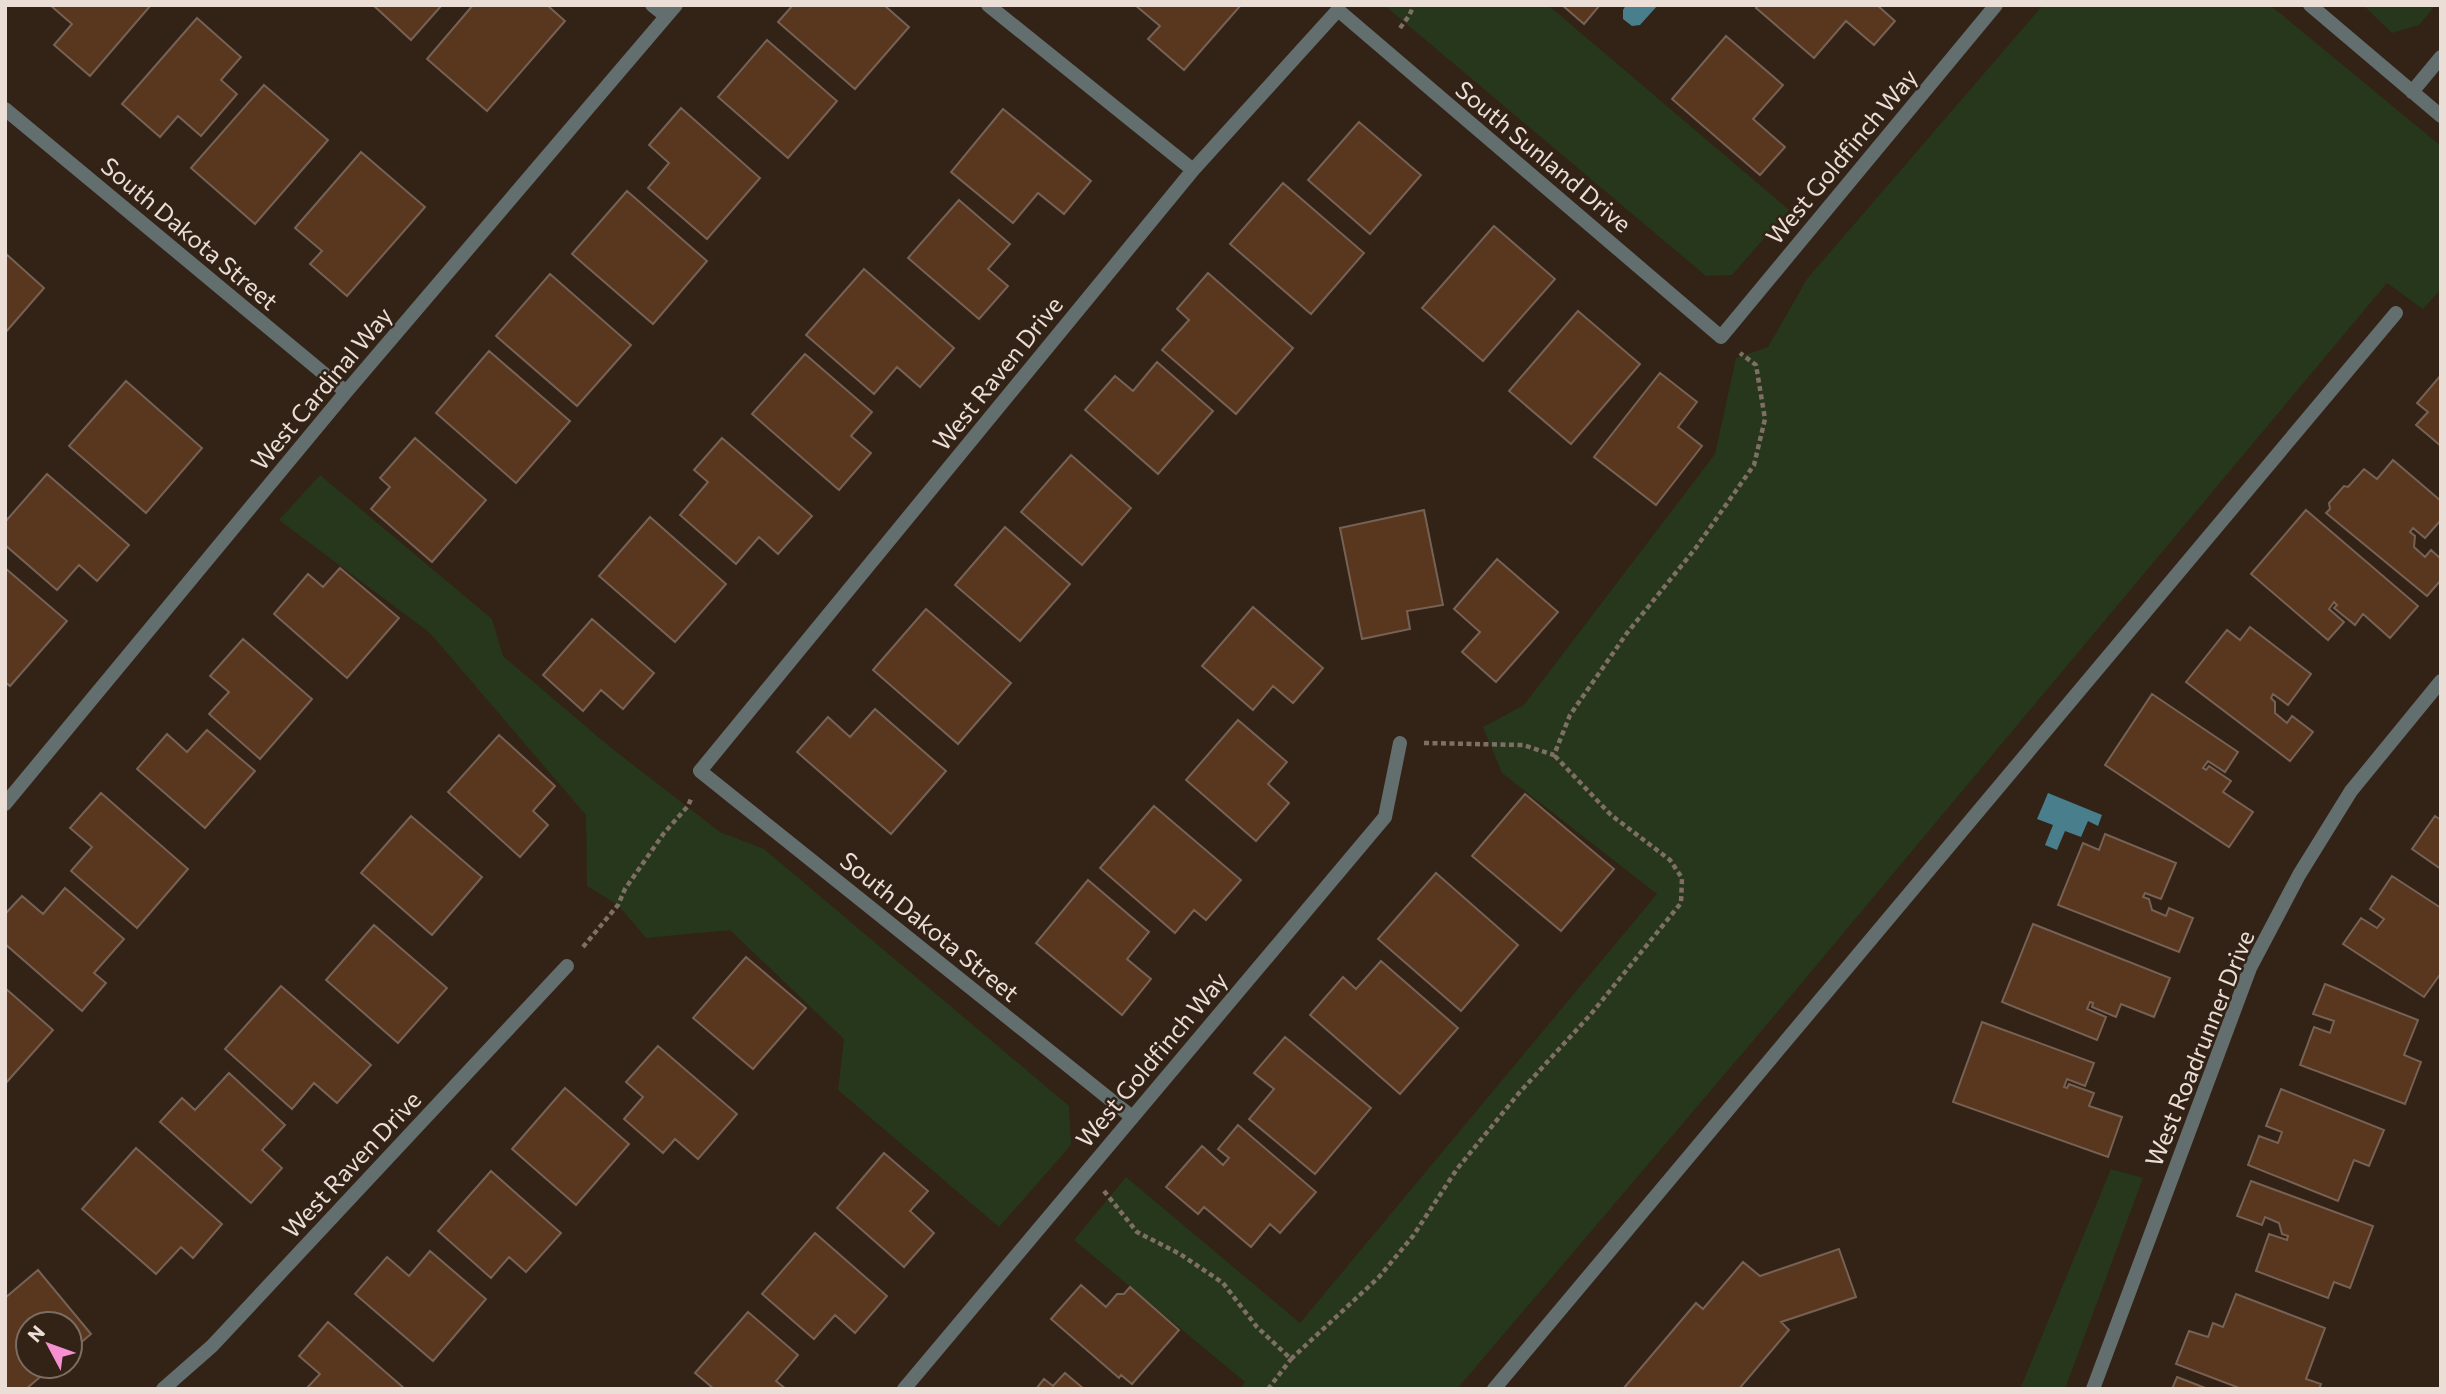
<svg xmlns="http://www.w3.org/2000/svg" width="2446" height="1394" font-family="Commissioner,sans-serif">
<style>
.green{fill:#27371b}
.water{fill:#497f8d}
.building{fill:#59371f;stroke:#766254;stroke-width:2}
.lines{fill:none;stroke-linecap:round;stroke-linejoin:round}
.path{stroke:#7e6f65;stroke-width:4.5;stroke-dasharray:5 3.5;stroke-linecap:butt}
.lane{stroke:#626f6e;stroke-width:14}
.street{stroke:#626f6e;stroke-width:14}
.labels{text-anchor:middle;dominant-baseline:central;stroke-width:5;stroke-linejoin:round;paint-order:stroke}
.street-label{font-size:24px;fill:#eaded6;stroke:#332216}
</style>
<rect width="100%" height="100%" fill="#332216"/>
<path class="green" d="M1384,5H1548L1789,210L1732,275L1706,276Z
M2043,5H2270L2441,146V289L2423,309L2387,283L1769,1022L1457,1389H1240L1245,1382L1074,1240L1126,1177L1300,1323L1657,894L1502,773L1483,727L1524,705L1715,454L1736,358L1768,347L1807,279Z
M2363,5H2436L2419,25L2392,33Z
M320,475L492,619L503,656L610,747L720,832L764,849L1069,1106L1071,1145L999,1227L838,1090L844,1039L730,930L646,938L618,905L587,886L586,815L430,633L279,520Z
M2111,1169L2143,1178L2065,1389H2020Z"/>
<path class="water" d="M1626,5H1658L1640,25L1632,26L1623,19V10Z
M2048,793L2102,815L2098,826L2088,821L2081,837L2065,831L2057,850L2045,845L2053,825L2037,819Z"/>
<path class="building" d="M50,5H151L90,76L54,45L72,24Z
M373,5H442L411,40Z
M473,5H547L565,21L487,111L427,59Z
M793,5H884L909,27L855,89L778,22Z
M1135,5H1241L1184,70L1148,39L1160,26Z
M1562,5H1600L1584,24Z
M1759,5H1877L1895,21L1874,45L1846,21L1814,58L1756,8Z
M197,18L241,57L221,80L237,94L201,136L178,116L160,137L122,104Z
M1726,36L1783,85L1753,119L1785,147L1760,175L1672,99Z
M767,40L837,101L788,158L718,97Z
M264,85L328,140L255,224L191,168Z
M681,108L760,178L707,239L648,188L669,163L649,145Z
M1003,109L1091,181L1064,214L1038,193L1013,223L951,172Z
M1359,122L1421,175L1370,234L1308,180Z
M361,152L425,207L347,296L310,264L322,251L295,228Z
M1283,183L1364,253L1311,314L1230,244Z
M627,191L707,261L653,324L572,254Z
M959,200L1010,244L988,269L1008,286L979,319L908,258Z
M1494,226L1555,279L1483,361L1422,308Z
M5,253L44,288L5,333Z
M864,269L954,348L920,387L897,367L874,394L806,335Z
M1208,273L1293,348L1236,414L1162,350L1189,320L1177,309Z
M550,274L631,345L577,406L496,336Z
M1578,311L1640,364L1571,444L1509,391Z
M489,351L570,421L516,483L436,413Z
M805,354L872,412L851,436L871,453L839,490L752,414Z
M1157,362L1213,411L1158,474L1085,410L1115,376L1133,391Z
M1660,373L1697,402L1678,427L1702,446L1656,505L1594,457Z
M2441,375V446L2416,425L2428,412L2417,403Z
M126,381L202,448L146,513L69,446Z
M415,438L486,500L432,562L371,509L390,487L380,478Z
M722,438L812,516L778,554L759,537L736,564L680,515L708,482L694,470Z
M1071,455L1131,508L1082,565L1021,512Z
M2393,460L2441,501V520L2425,538L2413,528L2410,532L2415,536L2414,547L2425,557L2431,550L2441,559V580L2427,596L2326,513L2330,509L2329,503L2344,486L2348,487L2364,469L2377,479Z
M47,474L129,545L97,581L79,565L57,590L5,545V522Z
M1424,510L1443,605L1407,611L1410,629L1362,639L1340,528Z
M2306,510L2418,606L2390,638L2363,614L2355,625L2334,608L2337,605L2334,602L2329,609L2344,622L2328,640L2251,574Z
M650,517L726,584L675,642L599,576Z
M1005,527L1070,584L1020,641L955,585Z
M1497,559L1558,612L1496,682L1462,652L1480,632L1454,609Z
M5,568L67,621L10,686L5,682Z
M340,568L399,618L347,678L274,614L308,574L323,587Z
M1253,607L1323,668L1293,703L1273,686L1253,710L1202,666Z
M926,609L1011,683L958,744L873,670Z
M592,619L654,673L623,709L601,690L583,711L543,675Z
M2250,627L2311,674L2288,705L2273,694L2271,698L2275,702V713L2287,723L2292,716L2313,732L2290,761L2186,682L2227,630L2240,640Z
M243,639L312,699L260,759L209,714L229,692L210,676Z
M2152,694L2238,752L2225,772L2208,761L2203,768L2206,770L2209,766L2231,781L2223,792L2253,812L2229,847L2105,765Z
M875,709L946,771L891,834L797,752L828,717L850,737Z
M1238,720L1287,762L1268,784L1289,803L1256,841L1186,780Z
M207,730L255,771L205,828L137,769L167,734L187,752Z
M499,735L555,786L533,811L548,825L520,857L448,792Z
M101,793L188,869L137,928L71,871L92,847L70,828Z
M1525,794L1614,869L1561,931L1472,856Z
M1154,806L1241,880L1206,920L1194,910L1175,933L1100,868Z
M411,816L482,877L432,935L361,873Z
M2435,816L2441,820V869L2412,849Z
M2105,834L2176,863L2161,899L2145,893L2143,897L2149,899L2152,910L2166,916L2169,908L2193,918L2179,952L2058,905L2083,843L2099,850Z
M1436,873L1518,945L1461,1011L1378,939Z
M2392,876L2441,908V973L2424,997L2343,944L2361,918L2377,928L2384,919L2370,909Z
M1088,880L1149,932L1127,959L1151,979L1122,1015L1036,943Z
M65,888L124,939L94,973L106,983L82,1011L5,944V914L22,896L43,914Z
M2033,924L2170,978L2154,1017L2121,1004L2116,1017L2092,1007L2093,1003L2090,1002L2087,1009L2106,1017L2097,1040L2002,1002Z
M374,925L447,988L398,1043L326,980Z
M746,957L806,1008L753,1069L693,1018Z
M1381,961L1458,1028L1400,1094L1310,1015L1343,977L1356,989Z
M2325,984L2418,1020L2404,1055L2421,1062L2405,1104L2300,1065L2314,1027L2330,1033L2334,1021L2313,1014Z
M281,986L371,1065L337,1103L314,1083L292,1109L225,1049Z
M5,988L53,1030L5,1084Z
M1982,1022L2094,1063L2085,1086L2067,1079L2064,1087L2067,1088L2069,1084L2094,1093L2089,1106L2122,1117L2108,1157L1953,1102Z
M1285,1037L1371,1108L1315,1174L1249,1119L1274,1089L1254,1073Z
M658,1046L737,1114L698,1159L675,1139L663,1153L624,1119L643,1097L626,1082Z
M229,1073L285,1125L262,1150L282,1168L251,1203L160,1122L182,1098L195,1110Z
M565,1088L629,1144L576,1205L512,1149Z
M2281,1089L2384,1130L2369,1166L2354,1160L2338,1201L2248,1165L2259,1136L2278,1143L2282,1132L2266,1126Z
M1238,1125L1316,1192L1280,1233L1270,1224L1251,1247L1204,1207L1198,1214L1166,1187L1202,1146L1223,1165L1229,1158L1218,1149Z
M136,1148L222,1224L193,1258L181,1247L156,1274L82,1209Z
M884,1153L928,1191L910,1211L934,1233L904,1267L837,1208Z
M491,1171L561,1233L526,1272L509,1257L491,1278L438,1231Z
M2251,1181L2373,1226L2350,1288L2334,1282L2328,1298L2256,1271L2269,1234L2287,1240L2288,1236L2282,1234L2279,1223L2265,1217L2262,1225L2237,1216Z
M815,1233L887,1296L855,1333L835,1315L814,1339L762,1294Z
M1839,1249L1856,1297L1781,1322L1789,1330L1739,1389H1623L1696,1303L1703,1309L1743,1262L1760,1276Z
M430,1251L486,1299L433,1361L355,1294L387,1257L409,1276Z
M38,1270L91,1334L70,1352V1324H28V1366H53L26,1389H5V1298Z
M1081,1285L1106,1307L1117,1294H1124L1130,1287L1179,1330L1132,1384L1121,1375L1119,1378L1051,1319Z
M2236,1294L2325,1328L2306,1379L2321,1384L2319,1389H2242L2176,1364L2189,1331L2208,1337L2213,1323L2223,1327Z
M748,1312L798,1355L776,1381L786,1389H714L695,1373Z
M328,1322L405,1389H306L320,1374L299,1356Z
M1065,1373L1084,1389H1036L1044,1379L1053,1386Z
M2177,1377L2208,1389H2172Z"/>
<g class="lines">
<path class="path" d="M1400,28L1409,16L1414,5
M1424,743L1523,745L1554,755L1570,715L1627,633L1695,549L1754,465L1765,419L1756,365L1740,353
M583,947L618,905L625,889L664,833L688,806L691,799
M1104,1191L1137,1232L1180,1254L1223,1283L1257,1327L1291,1359L1379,1277L1413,1236L1457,1169L1519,1093L1591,1014L1681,903L1682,878L1670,860L1611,815L1554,755
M1268,1389L1291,1359"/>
<path class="lane" d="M1494,1389L2396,313"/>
<path class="street" d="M652,5L666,16
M988,5L1193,170
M2310,5L2441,116
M2412,92L2441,57
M5,109L346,392
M5,804L346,392L676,5
M1132,1117L700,771L1193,170L1338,10L1721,337L1996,5
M163,1389L212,1346L567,966
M904,1389L1385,817L1400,743
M2093,1389L2250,968L2299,875L2351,791L2441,681"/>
</g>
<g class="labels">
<g class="street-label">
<text transform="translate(1544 156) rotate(40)">South Sunland Drive</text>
<text transform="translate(1841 156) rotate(-50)">West Goldfinch Way</text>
<text transform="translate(190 233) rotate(40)">South Dakota Street</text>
<text transform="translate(997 373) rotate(-51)">West Raven Drive</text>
<text transform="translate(321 388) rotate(-50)">West Cardinal Way</text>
<text transform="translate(930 926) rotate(39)">South Dakota Street</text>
<text transform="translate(2199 1048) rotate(-68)">West Roadrunner Drive</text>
<text transform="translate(1151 1059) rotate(-50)">West Goldfinch Way</text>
<text transform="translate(351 1164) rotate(-47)">West Raven Drive</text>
</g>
</g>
<rect width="2446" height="1394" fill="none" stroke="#eaded6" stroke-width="14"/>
<g transform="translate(49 1345) rotate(311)"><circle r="33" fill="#332216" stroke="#7c6d63" stroke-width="2"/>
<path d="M0-5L12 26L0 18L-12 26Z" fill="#f690d1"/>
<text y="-10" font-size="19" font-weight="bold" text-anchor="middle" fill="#eaded6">N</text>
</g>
</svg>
